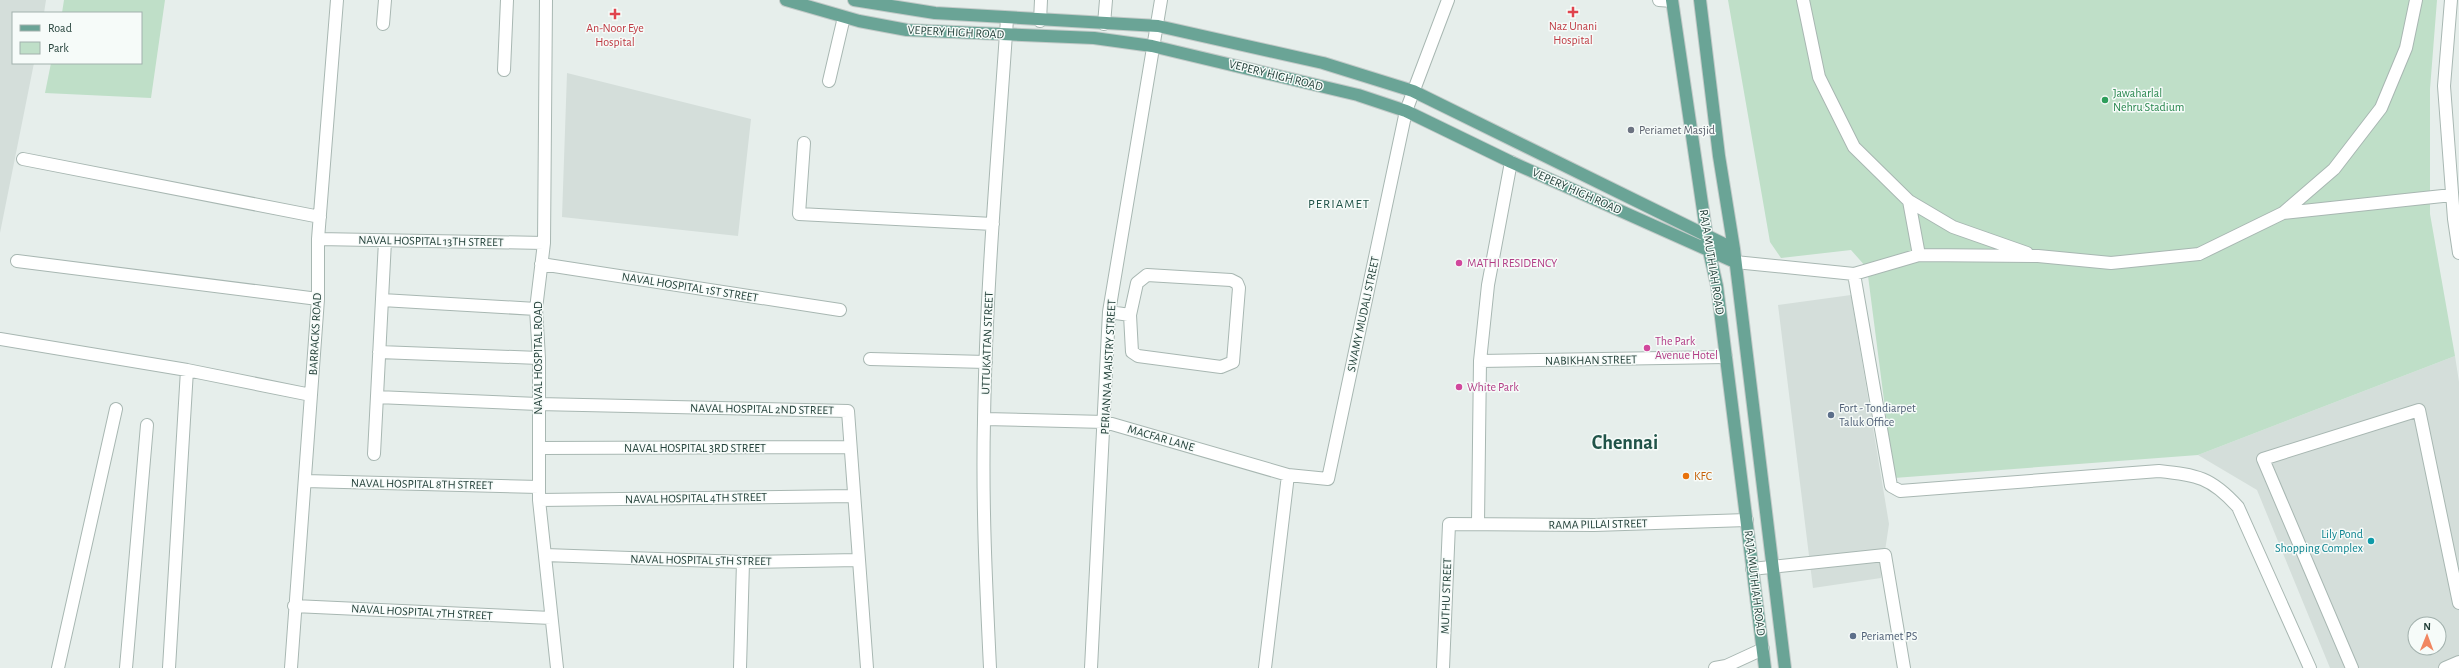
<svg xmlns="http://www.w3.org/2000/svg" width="2459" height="668" font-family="'Alegreya Sans',sans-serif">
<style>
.built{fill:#d4deda;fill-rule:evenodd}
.green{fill:#bfdfc8}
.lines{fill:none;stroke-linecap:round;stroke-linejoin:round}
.minor-casing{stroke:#a8b7b2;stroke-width:14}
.major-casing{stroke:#c2cac8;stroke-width:14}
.minor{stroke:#fff;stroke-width:12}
.major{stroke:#6aa496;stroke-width:12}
.health-dot{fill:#e0444e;stroke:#f6fbf9;stroke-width:1.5}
.leisure-dot{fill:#2e9e5b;stroke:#f6fbf9;stroke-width:1.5}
.worship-dot{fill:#6b7280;stroke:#f6fbf9;stroke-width:1.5}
.hotel-dot{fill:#d1479c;stroke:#f6fbf9;stroke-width:1.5}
.service-dot{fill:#5c6f8a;stroke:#f6fbf9;stroke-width:1.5}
.food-dot{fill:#e8710a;stroke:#f6fbf9;stroke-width:1.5}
.culture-dot{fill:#0f9aa8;stroke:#f6fbf9;stroke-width:1.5}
.labels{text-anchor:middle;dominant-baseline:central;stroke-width:3;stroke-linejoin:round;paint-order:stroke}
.health-label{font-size:12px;fill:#be3a42;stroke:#f6fbf9}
.street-label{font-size:12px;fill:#24413a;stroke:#f6fbf9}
.leisure-label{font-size:12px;fill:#27864d;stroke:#f6fbf9;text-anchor:start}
.worship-label{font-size:12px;fill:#5b616d;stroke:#f6fbf9;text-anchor:start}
.hotel-label{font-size:12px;fill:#b23c85;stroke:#f6fbf9;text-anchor:start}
.service-label{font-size:12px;fill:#4e5e75;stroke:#f6fbf9;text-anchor:start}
.food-label{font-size:12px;fill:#c56008;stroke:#f6fbf9;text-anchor:start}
.culture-label{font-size:12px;fill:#0d838f;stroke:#f6fbf9;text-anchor:end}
.neighbourhood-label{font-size:13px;letter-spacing:1px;fill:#205348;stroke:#f6fbf9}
.town-label{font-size:20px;font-weight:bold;fill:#205348;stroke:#f6fbf9}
</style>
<rect width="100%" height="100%" fill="#e6eeeb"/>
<path class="built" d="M0,0H46L44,13H13V63H34L0,233Z
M567,73L751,119L738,236L562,217Z
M1851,295L1889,524L1881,578L1813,588L1778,305Z
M2455,356L2459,382V668H2330L2257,490L2198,455ZM2415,624H2439V648H2415Z"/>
<path class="green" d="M64,0H165L151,98L45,93L51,63H141V13H62Z
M1728,0H2437L2430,89V214L2455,356L2198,455L1894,478L1867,268L1851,250L1781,258L1770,242Z"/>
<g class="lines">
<defs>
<path id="minor" d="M546,0L544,243L536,309L539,358V500L557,668
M1659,0L1672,1
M1803,0L1819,77L1854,147L1909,201L1953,227L2027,253
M2451,0L2444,86L2454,219L2459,253
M1040,21L1041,0
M383,24L385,0
M1104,24L1106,0
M504,70L507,0
M829,81L844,17
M804,143L799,214L993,224
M23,159L320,217
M1909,201L1919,255
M2283,213L2452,195
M318,239L544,243
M17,261L318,299
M1735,262L1854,274L1919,255L2038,256L2111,263L2199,254L2283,213L2334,169L2381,108L2406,48L2416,0
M541,264L840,310
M1854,274L1891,486L1900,491L2159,471C2197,475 2211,477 2238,507L2310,668
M382,300L536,309
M1109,312L1130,315L1137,283L1147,275L1231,280L1237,283L1239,288L1233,362L1221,367L1138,356L1132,352L1130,315
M0,339L187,370L311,395
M379,352L539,358
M870,359L986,362
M1480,361L1726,357
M377,397L538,404L848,411L867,668
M984,419L1105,422L1288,475L1328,479L1406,111L1448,0
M540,448L850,447
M374,454L385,241
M305,481L539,487
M539,500L853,496
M1478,523L1480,361L1488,285L1511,162
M545,555L743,562L858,560
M1752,569L1885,555L1904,668
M294,606L551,618
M58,668L116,409
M126,668L147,425
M169,668L187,370
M291,668L318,299V239L337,0
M740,668L743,562
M990,668C986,585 982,503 984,420C986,286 998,153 1007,19
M1091,668L1109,312L1161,0
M1265,668L1288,475
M1443,668L1449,524L1594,525L1747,520
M1715,668L1726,666L1763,649
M2352,668L2263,459L2419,410L2459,603
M2445,668L2459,662"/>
<path id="major" d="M786,0L859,21L907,30L1094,38L1152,46L1358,95L1406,111L1511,162L1735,262
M854,0L935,13L1158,26L1323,63L1413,91L1734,249
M1672,0L1709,251L1717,286L1765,668
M1700,0L1719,156L1734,249L1785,668"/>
</defs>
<use href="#minor" class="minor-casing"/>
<use href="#major" class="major-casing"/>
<use href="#minor" class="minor"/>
<use href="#major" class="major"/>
</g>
<g class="health-dot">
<path d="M1571 6h4v4h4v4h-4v4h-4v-4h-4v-4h4z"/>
<path d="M613 8h4v4h4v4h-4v4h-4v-4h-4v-4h4z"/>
</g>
<circle class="leisure-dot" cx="2105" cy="100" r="4"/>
<circle class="worship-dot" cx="1631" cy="130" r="4"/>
<g class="hotel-dot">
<circle cx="1459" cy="263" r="4"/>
<circle cx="1647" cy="348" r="4"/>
<circle cx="1459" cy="387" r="4"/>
</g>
<g class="service-dot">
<circle cx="1831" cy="415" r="4"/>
<circle cx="1853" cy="636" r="4"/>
</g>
<circle class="food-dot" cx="1686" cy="476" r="4"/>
<circle class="culture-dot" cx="2371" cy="541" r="4"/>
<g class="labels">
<g class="health-label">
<text x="1573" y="26">Naz Unani<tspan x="1573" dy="14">Hospital</tspan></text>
<text x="615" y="28">An-Noor Eye<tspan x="615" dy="14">Hospital</tspan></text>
</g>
<g class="street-label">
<text transform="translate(956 32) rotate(3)">VEPERY HIGH ROAD</text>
<text transform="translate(1276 75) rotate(14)">VEPERY HIGH ROAD</text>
<text transform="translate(1577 191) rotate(24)">VEPERY HIGH ROAD</text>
<text transform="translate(431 241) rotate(1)">NAVAL HOSPITAL 13TH STREET</text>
<text transform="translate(1712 262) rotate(81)">RAJA MUTHIAH ROAD</text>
<text transform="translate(690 287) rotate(9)">NAVAL HOSPITAL 1ST STREET</text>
<text transform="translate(1363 314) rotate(-78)">SWAMY MUDALI STREET</text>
<text transform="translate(315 334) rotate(-87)">BARRACKS ROAD</text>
<text transform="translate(987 343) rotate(-88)">UTTUKATTAN STREET</text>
<text transform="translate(538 358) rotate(-90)">NAVAL HOSPITAL ROAD</text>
<text transform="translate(1591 360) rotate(-1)">NABIKHAN STREET</text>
<text transform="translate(1108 367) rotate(-87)">PERIANNA MAISTRY STREET</text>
<text transform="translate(762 409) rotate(1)">NAVAL HOSPITAL 2ND STREET</text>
<text transform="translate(1161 438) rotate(16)">MACFAR LANE</text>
<text x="695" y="448">NAVAL HOSPITAL 3RD STREET</text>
<text transform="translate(422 484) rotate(1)">NAVAL HOSPITAL 8TH STREET</text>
<text transform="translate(696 498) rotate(-1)">NAVAL HOSPITAL 4TH STREET</text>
<text transform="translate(1598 524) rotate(-1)">RAMA PILLAI STREET</text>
<text transform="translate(701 560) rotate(1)">NAVAL HOSPITAL 5TH STREET</text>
<text transform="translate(1755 583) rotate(83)">RAJA MUTHIAH ROAD</text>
<text transform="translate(1446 596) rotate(-88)">MUTHU STREET</text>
<text transform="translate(422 612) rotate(3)">NAVAL HOSPITAL 7TH STREET</text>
</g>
<g class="leisure-label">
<text x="2113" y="93">Jawaharlal<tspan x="2113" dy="14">Nehru Stadium</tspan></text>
</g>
<g class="worship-label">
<text x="1639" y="130">Periamet Masjid</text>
</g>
<g class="hotel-label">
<text x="1467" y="263">MATHI RESIDENCY</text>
<text x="1655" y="341">The Park<tspan x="1655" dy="14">Avenue Hotel</tspan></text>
<text x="1467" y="387">White Park</text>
</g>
<g class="service-label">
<text x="1839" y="408">Fort - Tondiarpet<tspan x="1839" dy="14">Taluk Office</tspan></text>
<text x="1861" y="636">Periamet PS</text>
</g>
<g class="food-label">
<text x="1694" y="476">KFC</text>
</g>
<g class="culture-label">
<text x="2363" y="534">Lily Pond<tspan x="2363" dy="14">Shopping Complex</tspan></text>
</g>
<g class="neighbourhood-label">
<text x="1339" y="204">PERIAMET</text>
</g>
<g class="town-label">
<text x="1625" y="443">Chennai</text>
</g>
</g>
<rect x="12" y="12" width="130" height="52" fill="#f6fbf9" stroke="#a2b1ad"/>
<rect x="20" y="25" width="20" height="6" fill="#6aa496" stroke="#a2b1ad"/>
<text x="48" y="32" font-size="12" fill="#24413a">Road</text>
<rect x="20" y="42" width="20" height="12" fill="#bfdfc8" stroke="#a2b1ad"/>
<text x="48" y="52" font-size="12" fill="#24413a">Park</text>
<g transform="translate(2427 636) rotate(1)"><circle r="19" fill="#f6fbf9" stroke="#a2b1ad"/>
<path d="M0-3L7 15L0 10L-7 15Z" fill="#f18661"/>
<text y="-6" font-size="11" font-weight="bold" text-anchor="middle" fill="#24413a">N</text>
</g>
</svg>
